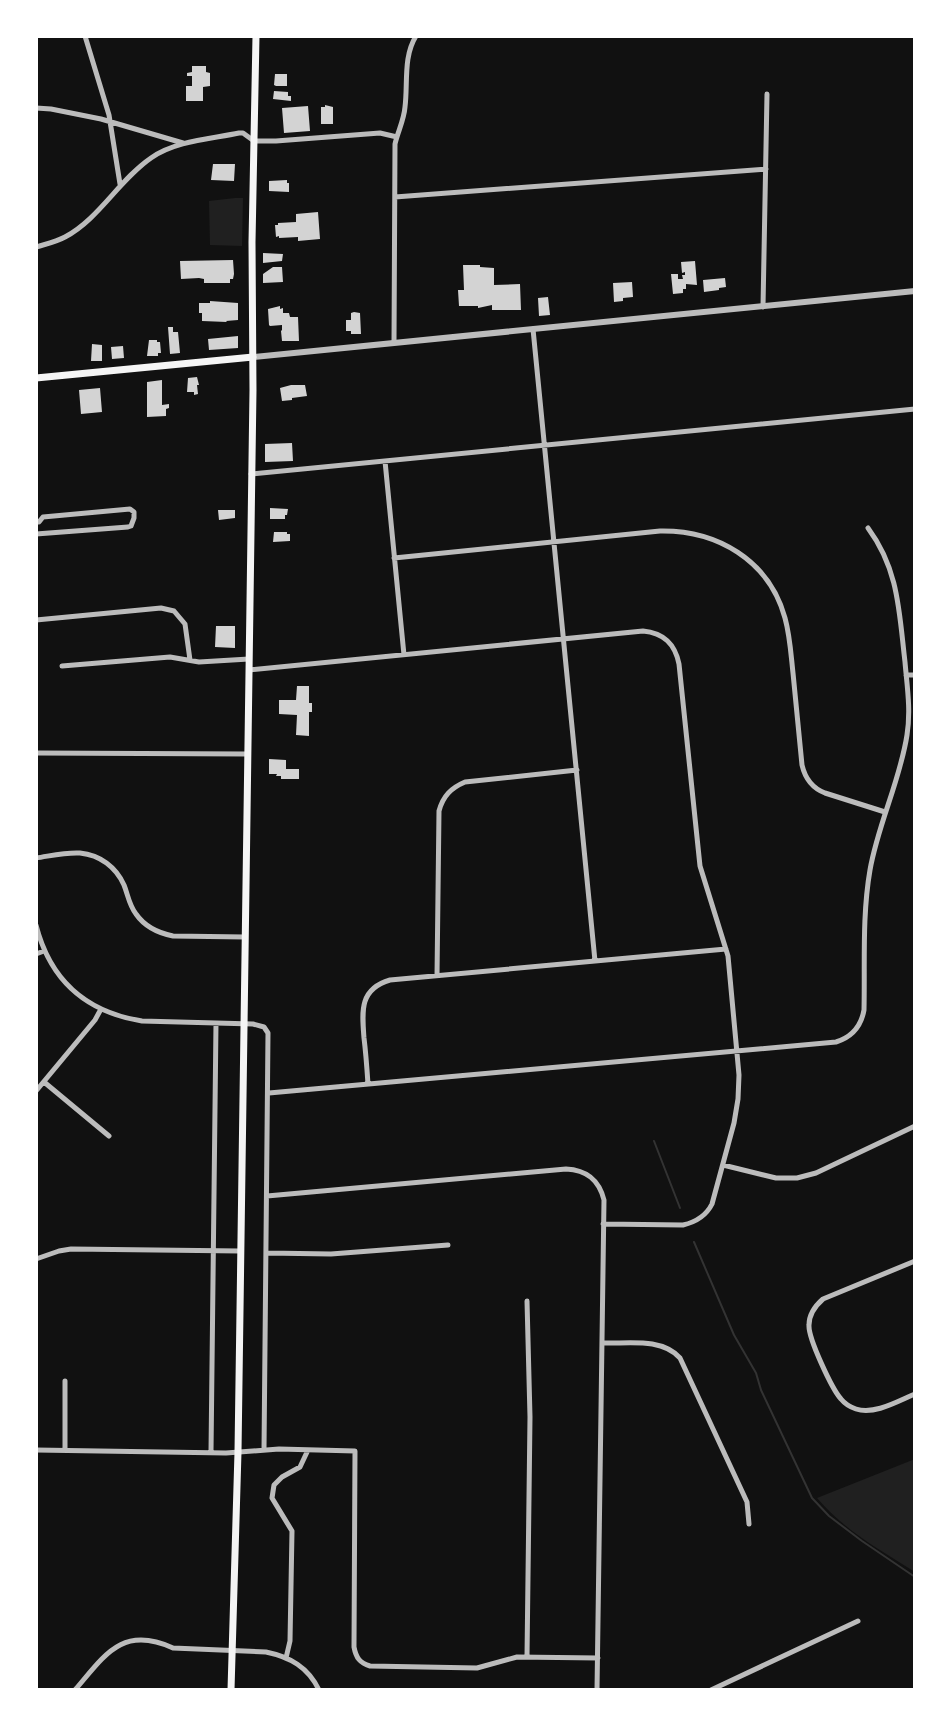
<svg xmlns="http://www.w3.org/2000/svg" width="951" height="1726" font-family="Montserrat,sans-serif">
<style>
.green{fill:#202020}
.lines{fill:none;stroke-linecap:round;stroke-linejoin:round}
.stream{stroke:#333;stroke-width:2}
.building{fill:#d3d3d3}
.minor{stroke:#bcbcbc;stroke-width:5}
.tertiary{stroke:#bcbcbc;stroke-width:6}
.secondary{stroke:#f5f5f5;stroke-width:7}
.primary{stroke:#f5f5f5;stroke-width:7}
</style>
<rect width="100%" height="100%" fill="#111"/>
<path class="green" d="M235,198H243L242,246L210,245L209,201Z
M915,1459V1572C880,1550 844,1530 817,1498Z"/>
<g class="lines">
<path class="stream" d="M654,1141L680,1208
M694,1242L734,1335L756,1373L761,1390L812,1498L829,1516L862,1541L915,1577"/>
</g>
<path class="building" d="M192,66H206V72L210,73V86L203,87V101H186V86H192V76H187V73L192,72Z
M275,74H287V86H276L274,85Z
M274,91L288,92V96H291V101L273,99Z
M325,105L333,107V124H321V107H325Z
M308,106L310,131L284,133L282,108Z
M213,164H235L234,181L211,180Z
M287,180V183H289V192L269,191V181Z
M318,212L320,239L298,241V237L279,238V236L276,237L275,225H278V223L296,222V214Z
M263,253L283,254L282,261L263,263Z
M233,260L234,274L233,279H230V283H204V279L199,278L181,279L180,261Z
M695,261L697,285L686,284V289H683V293L673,294L671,274H678V279H683L682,275H685V272L682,273L681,262Z
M463,265H480V267L494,268V285L520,284L521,310H492V305L478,308V306H459L458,290H464Z
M273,267H282L283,282L263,283V274Z
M725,278L726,287L719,288V290L704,292L703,280Z
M632,282L633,297L623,298V301L614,302L613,283Z
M548,297L550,315L539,316L538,298Z
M210,301L238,303V320L226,321L227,322L202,321V313H199V303H210Z
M280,306V309L283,308V313H289L290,317H298L299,341H282L281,331L282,330V325L270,326L269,325L268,309Z
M354,312L360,313L361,334H351V331H346V320H351V313Z
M168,327H173V332H178L180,353L170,354Z
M238,336V348L209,350L208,339Z
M149,340H157V342H160L161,353H158V356H147Z
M92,344L102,345V361H91Z
M123,346L124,358L112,359L111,347Z
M197,377L199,385H197L198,394L194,395V392H187L188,378Z
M162,380V405L169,404V408L166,409V416L147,417V382Z
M291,385H305L307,396L292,398V400L282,401L280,388Z
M100,388L102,412L81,414L79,390Z
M292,443L293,461L265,462V444Z
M270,508L288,509L287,515H285V519H270Z
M218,510H235V518L219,520Z
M274,532H287V534H290V541L273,542Z
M216,626H235V648L215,647Z
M297,686H309V703H312V712H309V736L296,735L297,715L279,714V700H296Z
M269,759L286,760V769H299V779H281V776H276L277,774H269Z"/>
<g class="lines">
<path class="minor" d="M85,36L109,115L120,184
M36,108L51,109L101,119L183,143
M395,197L766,169
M36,247C46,244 56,242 65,237C99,219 119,180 151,158C175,141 210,139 239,133H243L254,141H276L380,133L397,137
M763,307L767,94
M533,329L595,961
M394,343L395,144C398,131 404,120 405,107C408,83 403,57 416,36
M385,461L404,655
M251,474L915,409
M36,522H39L43,517L130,509L134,512V518L131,526L128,527L36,534
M394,558L660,531C717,530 769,560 785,618C790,636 791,655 793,673C796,703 799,734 802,765C805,778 812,788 825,793L885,812
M36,620L161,608L174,611L185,624L190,660
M62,666L170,657L199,662L249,659
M249,670L643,631C664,633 675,644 679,664L700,866L728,956L739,1075L738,1099L734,1123L712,1204C706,1216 696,1222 683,1225L603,1224
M906,675H915
M36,753L247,754
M36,858C50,856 66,852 80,853C100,855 116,867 124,885C128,895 129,905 136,914C145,927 158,933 173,936L245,937
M36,925C50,980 86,1012 142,1021L253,1024L264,1027L268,1033L264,1450
M36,954L44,951
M437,976L439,811C443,796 451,788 465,782L577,770
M44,1082L109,1136
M368,1084C367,1069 366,1054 364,1038C362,1012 359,989 390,980L726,949
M36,1091L95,1020L101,1009
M269,1093L836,1042C852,1037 861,1027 864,1010C865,964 862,916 870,870C878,824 900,781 907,735C911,710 907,686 905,662C899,612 899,570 868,528
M723,1165L776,1178H797L816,1173L915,1126
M267,1196L566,1169C587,1170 599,1180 604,1200L597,1690
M267,1253L331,1254L448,1245
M36,1259L59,1251L71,1249L240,1251
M915,1261L823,1299C815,1306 809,1314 809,1325C808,1338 832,1389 841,1399C845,1404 850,1407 856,1409C875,1415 898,1401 915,1394
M602,1343C627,1344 661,1337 680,1358L747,1502L749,1524
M36,1450L226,1453L279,1449L355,1451L354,1647C356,1658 360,1663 370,1666L477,1668L517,1657L598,1658
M65,1450V1381
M211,1452L216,1023
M527,1657L530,1417L527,1301
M286,1658L290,1641L292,1531L272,1498L274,1485L282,1477L300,1467L308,1450
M75,1690C105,1655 122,1625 173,1648L266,1652C290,1657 308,1667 319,1690
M711,1690L858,1621"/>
<path class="tertiary" d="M253,357L915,291"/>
<path class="secondary" d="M36,378L253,357"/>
<path class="primary" d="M231,1690L238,1452L253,390L252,242L256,36"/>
</g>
<rect width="951" height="1726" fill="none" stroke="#ffffff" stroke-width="76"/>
</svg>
